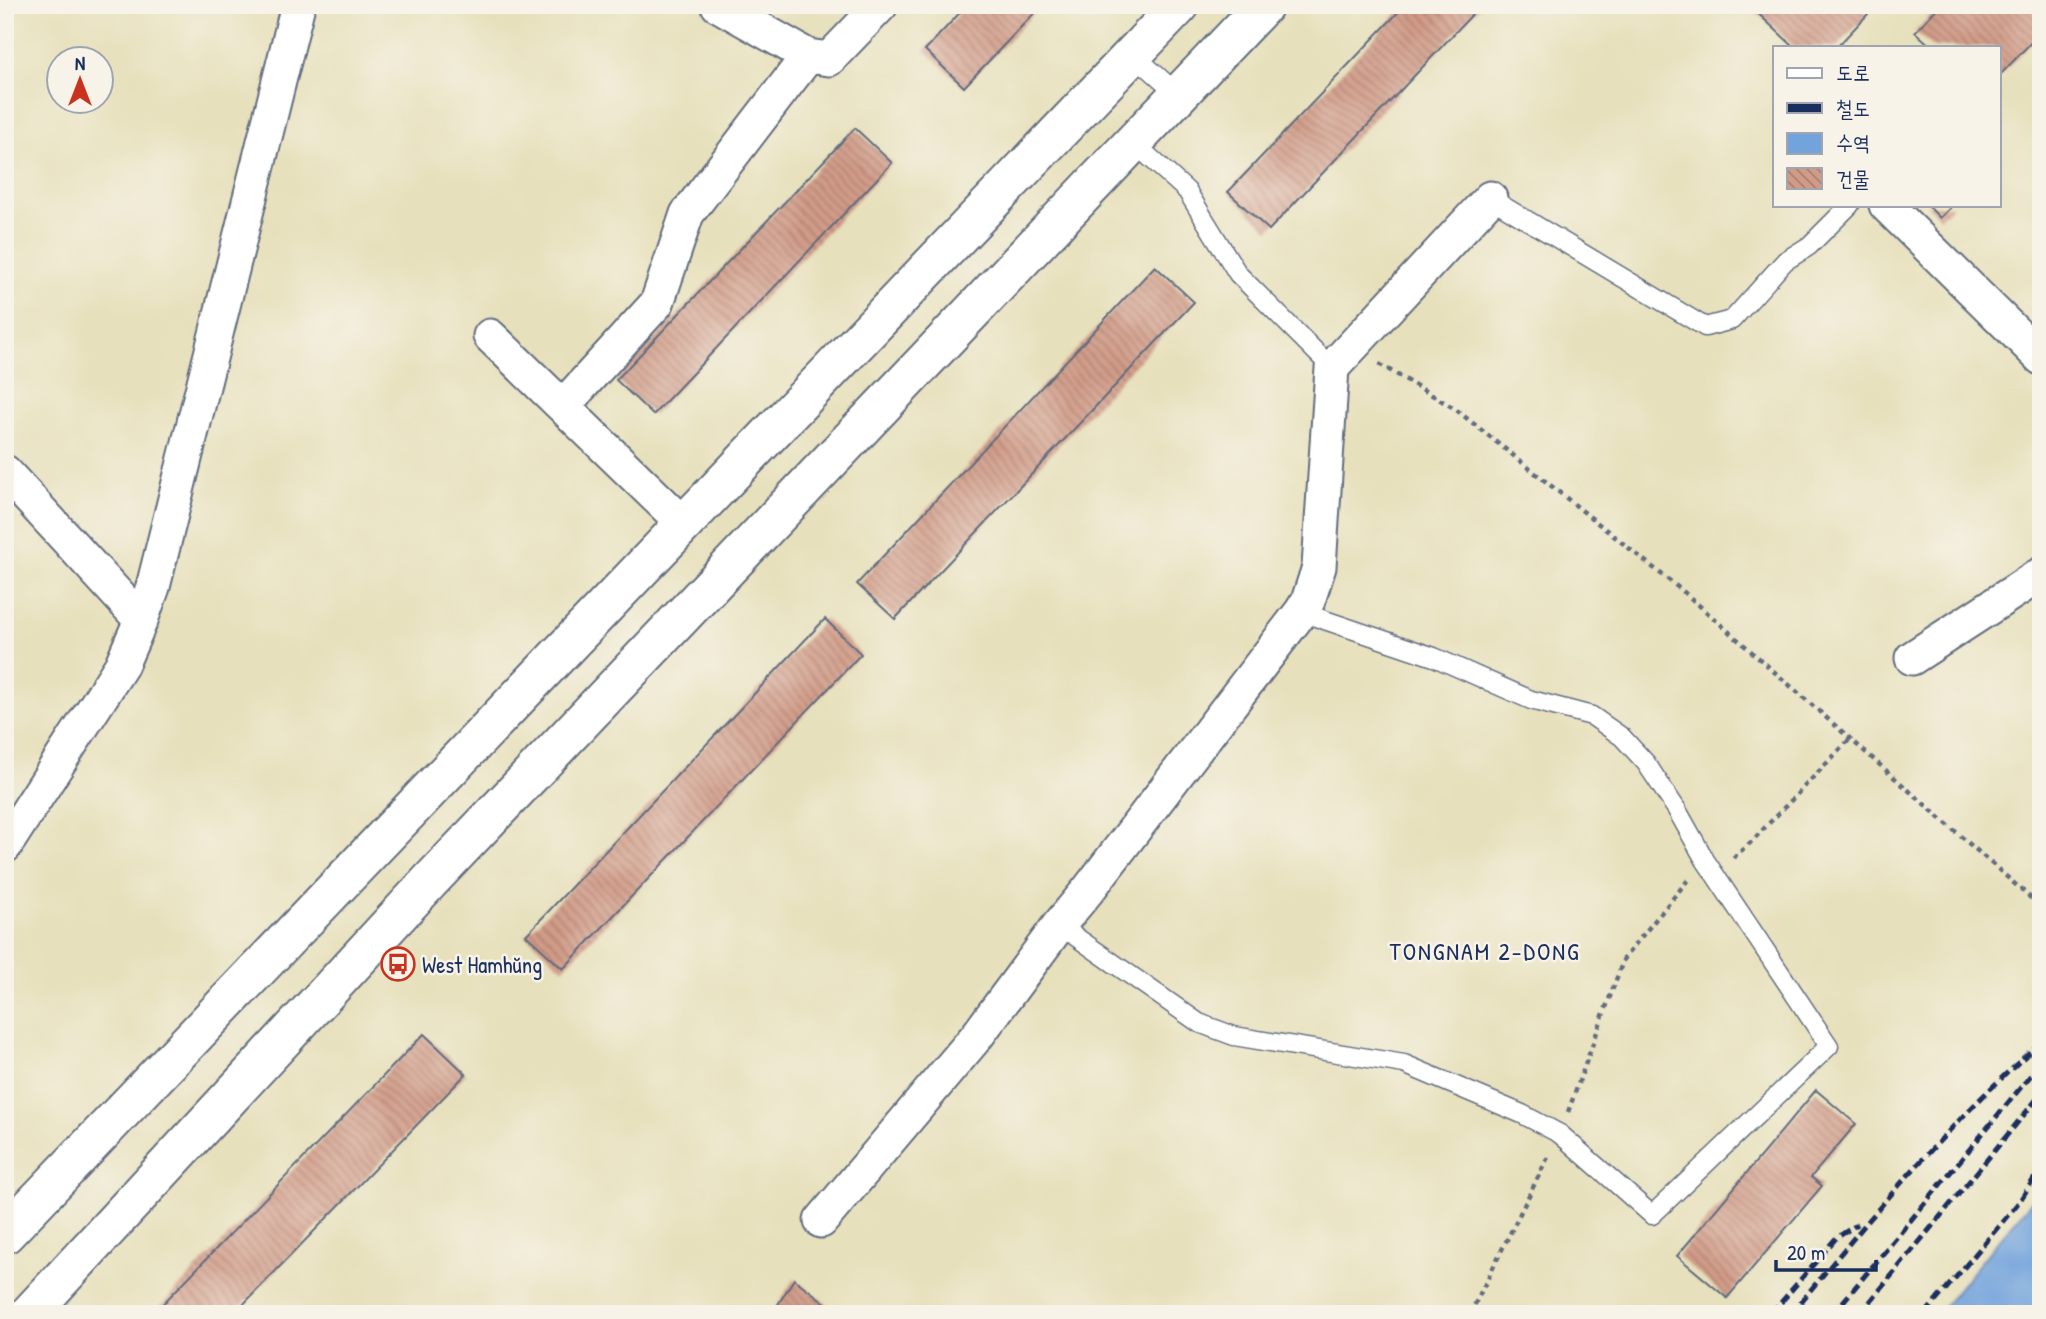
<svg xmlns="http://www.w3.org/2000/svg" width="2046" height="1319" font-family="'Patrick Hand','Poor Story',sans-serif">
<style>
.water{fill:#72a3dc;stroke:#46699d;stroke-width:2}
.building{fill:url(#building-back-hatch)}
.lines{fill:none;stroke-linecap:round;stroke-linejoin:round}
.service-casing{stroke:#626d7f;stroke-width:21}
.minor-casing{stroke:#626d7f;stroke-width:37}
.secondary-casing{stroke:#626d7f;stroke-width:42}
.path{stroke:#626d7f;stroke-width:4.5;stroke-dasharray:5 5;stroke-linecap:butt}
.service{stroke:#fff;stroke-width:18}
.minor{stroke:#fff;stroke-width:33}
.secondary{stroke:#fff;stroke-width:38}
.rail{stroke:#1b2f5e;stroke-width:5;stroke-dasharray:10 5;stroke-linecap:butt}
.labels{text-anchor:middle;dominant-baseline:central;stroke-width:5;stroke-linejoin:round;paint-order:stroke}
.poi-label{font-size:23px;fill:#1b2f5e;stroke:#f7f3e8;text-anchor:start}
.neighbourhood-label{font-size:24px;letter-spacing:2px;fill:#1b2f5e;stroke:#f7f3e8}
</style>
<defs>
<pattern id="building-back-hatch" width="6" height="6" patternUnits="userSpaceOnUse" patternTransform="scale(1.75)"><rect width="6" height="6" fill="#d29b87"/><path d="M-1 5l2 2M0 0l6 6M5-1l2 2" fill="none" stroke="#aa7f72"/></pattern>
</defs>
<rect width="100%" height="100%" fill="#f7f3e8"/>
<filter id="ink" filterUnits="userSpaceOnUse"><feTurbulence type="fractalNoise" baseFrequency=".0143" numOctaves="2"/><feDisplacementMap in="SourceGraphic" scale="14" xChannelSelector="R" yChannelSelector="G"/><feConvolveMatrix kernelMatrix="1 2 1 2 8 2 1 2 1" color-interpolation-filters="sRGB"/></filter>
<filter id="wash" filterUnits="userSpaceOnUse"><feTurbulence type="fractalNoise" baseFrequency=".00686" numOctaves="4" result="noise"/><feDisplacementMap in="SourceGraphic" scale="28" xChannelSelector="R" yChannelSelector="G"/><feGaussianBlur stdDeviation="1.57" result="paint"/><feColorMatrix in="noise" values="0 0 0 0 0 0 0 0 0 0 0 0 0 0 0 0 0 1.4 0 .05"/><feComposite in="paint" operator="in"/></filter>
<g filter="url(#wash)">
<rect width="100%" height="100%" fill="#e7e0bc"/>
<path class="water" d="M2041,1190V1314H1937Z"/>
<g id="blocks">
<path class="building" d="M967,5H1042L964,87L925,50Z
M1405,5H1481L1269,230L1228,192Z
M1749,5H1859L1868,14L1837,47H1794Z
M1940,5H2041V32L1999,76V47H1932L1915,32Z
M855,128L892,163L653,415L616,380Z
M1927,205H1953L1940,218Z
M1155,266L1194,302L895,619L857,584Z
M825,619L861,654L563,969L526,935Z
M424,1034L466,1074L234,1314H153Z
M1816,1090L1856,1124L1811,1177L1822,1186L1727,1298L1677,1256Z
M794,1279L840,1314H772Z"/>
</g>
</g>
<g filter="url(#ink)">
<use href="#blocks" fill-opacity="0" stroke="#626d7f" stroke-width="2"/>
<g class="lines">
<defs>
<path id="service" d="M1134,55L1180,96
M1134,143L1187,191L1238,274L1332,368
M1490,198L1705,327L1732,320L1785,261L1809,246L1850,205
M1059,925L1199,1023L1234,1036L1404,1064L1522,1114L1560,1134L1652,1215L1829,1046L1705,860L1677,810L1646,763L1622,737L1592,716L1531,700L1434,657L1301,612"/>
<path id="minor" d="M718,5L808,56
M1886,205L2041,358
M490,336L684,524
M563,406L657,303L687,214L808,56L829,59L881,5
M5,472L141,620
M1912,658L2041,574
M5,846L121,666L141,620L153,587L298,5
M821,1221L977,1036L1059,925L1089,889L1301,612L1308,601L1319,567L1332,368L1490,198"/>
<path id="secondary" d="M5,1234L1180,5
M29,1314L430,881L1264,5"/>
</defs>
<use href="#service" class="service-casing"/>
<use href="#minor" class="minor-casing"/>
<use href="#secondary" class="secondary-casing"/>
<path class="path" d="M1379,364L1454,408L1685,593L2041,907
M1733,858L1751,842L1850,739
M1568,1112L1624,958L1688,880
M1470,1314L1549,1155"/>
<use href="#service" class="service"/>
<use href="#minor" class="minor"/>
<use href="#secondary" class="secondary"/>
<path class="rail" d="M1771,1314L1836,1238L1858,1224
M1791,1314C1869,1218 1948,1124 2041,1042
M1833,1314L2041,1063
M1860,1314L2041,1094
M1925,1314L2019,1202L2041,1168"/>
</g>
</g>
<defs>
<symbol id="bus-ring" viewBox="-11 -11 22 22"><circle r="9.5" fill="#f7f3e8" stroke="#c8321e" stroke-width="1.5"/><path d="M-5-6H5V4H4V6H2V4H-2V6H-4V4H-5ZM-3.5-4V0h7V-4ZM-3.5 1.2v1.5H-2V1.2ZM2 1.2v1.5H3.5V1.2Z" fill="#c8321e"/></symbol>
</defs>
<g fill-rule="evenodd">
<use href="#bus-ring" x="379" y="945" width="38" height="38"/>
</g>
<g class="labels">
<g class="poi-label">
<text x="422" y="964">West Hamhŭng</text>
</g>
<g class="neighbourhood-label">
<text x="1485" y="951">TONGNAM 2-DONG</text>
</g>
</g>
<rect width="2046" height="1319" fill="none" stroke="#f7f3e8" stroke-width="28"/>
<rect x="1773" y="46" width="228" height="161" fill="#f7f3e8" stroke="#9fa5b1" stroke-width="2"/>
<rect x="1787" y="68" width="35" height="10" fill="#ffffff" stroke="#9fa5b1" stroke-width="2"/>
<text x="1836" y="80" font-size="21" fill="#1b2f5e">도로</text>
<rect x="1787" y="103" width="35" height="10" fill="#1b2f5e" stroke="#9fa5b1" stroke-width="2"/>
<text x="1836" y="116" font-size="21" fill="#1b2f5e">철도</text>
<rect x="1787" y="133" width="35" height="21" fill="#72a3dc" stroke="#9fa5b1" stroke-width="2"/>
<text x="1836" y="150" font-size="21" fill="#1b2f5e">수역</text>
<rect x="1787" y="168" width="35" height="21" fill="url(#building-back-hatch)" stroke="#9fa5b1" stroke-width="2"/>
<text x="1836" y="186" font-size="21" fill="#1b2f5e">건물</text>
<g transform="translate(80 80)"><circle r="33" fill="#f7f3e8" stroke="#9fa5b1" stroke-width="2"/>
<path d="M0-5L12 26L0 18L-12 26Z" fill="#c8321e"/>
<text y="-10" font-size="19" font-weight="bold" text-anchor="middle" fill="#1b2f5e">N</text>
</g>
<path d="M1776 1260v10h100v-10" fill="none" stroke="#1b2f5e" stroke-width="3.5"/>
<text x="1787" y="1260" font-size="21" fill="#1b2f5e" stroke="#f7f3e8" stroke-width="5" paint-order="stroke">20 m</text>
</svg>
